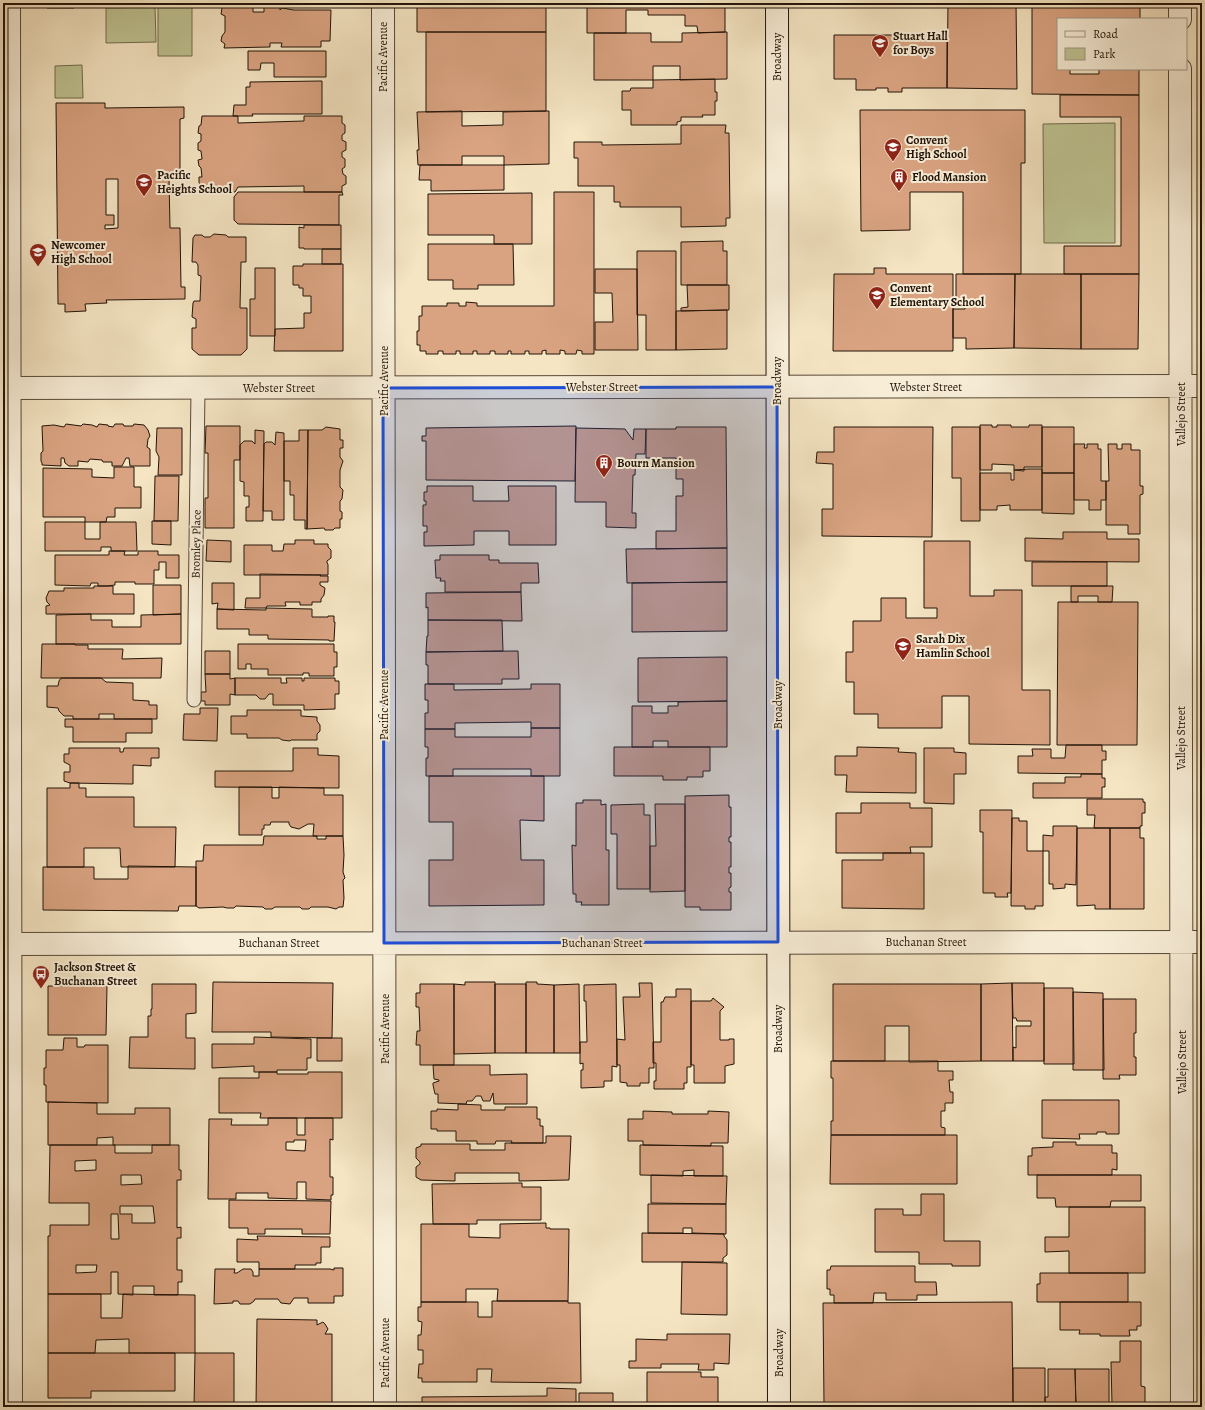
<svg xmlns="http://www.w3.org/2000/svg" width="1205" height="1410" font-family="Alegreya,serif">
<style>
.green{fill:#bfc392;stroke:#706c4e}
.building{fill:#d9a381;stroke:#221409;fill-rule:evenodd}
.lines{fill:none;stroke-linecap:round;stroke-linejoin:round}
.lane-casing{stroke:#574838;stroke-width:15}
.street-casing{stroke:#574838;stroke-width:24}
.secondary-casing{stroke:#221409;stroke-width:24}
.lane{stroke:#f8eed8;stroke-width:13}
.street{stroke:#f8eed8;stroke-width:22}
.secondary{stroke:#f8eed8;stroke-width:22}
.marked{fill:#1d4ed8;fill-opacity:0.2;stroke:#1d4ed8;stroke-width:3;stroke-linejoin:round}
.labels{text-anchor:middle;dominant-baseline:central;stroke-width:4;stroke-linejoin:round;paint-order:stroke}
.poi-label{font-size:12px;font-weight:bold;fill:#221409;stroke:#f8eed8;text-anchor:start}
.street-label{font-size:12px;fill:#221409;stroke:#f8eed8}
</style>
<rect width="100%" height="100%" fill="#f5e5c3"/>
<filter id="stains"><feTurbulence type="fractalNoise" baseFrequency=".005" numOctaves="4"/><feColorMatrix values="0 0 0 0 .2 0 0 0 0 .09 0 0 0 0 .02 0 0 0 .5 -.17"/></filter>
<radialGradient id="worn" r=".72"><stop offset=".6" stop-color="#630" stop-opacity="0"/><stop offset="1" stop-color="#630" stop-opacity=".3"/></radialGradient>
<path class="green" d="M155,7L156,42L106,43V8Z
M158,7H192V56H158Z
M82,65L83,98H55V66Z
M1115,123V243H1044L1043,124Z"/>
<path class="building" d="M47,3H74V8H47Z
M417,3H546V32H417Z
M587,3H725V32L698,33L697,26H685V15H648V10H626V33H587Z
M948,3H1016L1017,89L947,88Z
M1032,3H1140V19H1058V69H1070V74H1099V69H1139V95L1032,94Z
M224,4H253V12H264V4H280V10L282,8L294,10H331L330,41H321V47H281L282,43H270V47L224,48L225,44L221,41L222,36L225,32V16L221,14L222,8Z
M426,32H546V111L426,112Z
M727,32V79L680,80V66H653V80H594V33H651V42H682V33Z
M834,35H947V88H902V92H888V88H876V90H856V79H834Z
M248,51H326V77H274V63H261L260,70H248Z
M715,79V92H717V101H715V115H702L703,117H681V121L677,122V125H631V110H622V91H630L631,88H653V80Z
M322,81V114H252L253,116H233L234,105H246V87H250V82Z
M1060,95H1139V274H1064V246H1121V117H1060Z
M56,103H105V108L184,107V118L180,119V179H169L170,228H180L181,287H185V299L106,300L107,303L85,304L86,311L65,312V304H58ZM106,179H118V228L105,229V225H114V215H106Z
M860,110H1025V163H1021V274H963V192H910V230L861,231Z
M462,111V126L503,125V112L549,111V164L504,165V156H462V165H418L417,150H419L417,112Z
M202,116H238V123L304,121V116H342V123L345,125V133L342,135V140L346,142V150L342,152V157L345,159V167L342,169L343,174L346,176V184L342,186V192H304V186L238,187L235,192H201L202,186L199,183V177H202L201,168L199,166L198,160L202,159L201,151L198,150V143L201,141V134L198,133L199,126L201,125Z
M681,125H726L725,133H729L730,218H726V226L681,227V207H620V202H614V186H578V158H574V142H602V145L681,144Z
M420,165H504V190L431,191V180H419Z
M238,192H342L343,195H339V225L238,224L234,220V197Z
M554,192H594V354H582V351L577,350L576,354H565V351L560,350V354H546V350L542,351V354H529V351H525V354H511V351H508V354H495V351H490V354H477V351H473V354H460V351H456V354H443V351H438V354H426V351H420V345H417V331H419V316H422V306H447V303H459V306H466V302L477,303V306H554Z
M532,193V244H494V235H428V194Z
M304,225H341V249H304V248H299V227L304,228Z
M214,234L226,235L228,237H246V262H241L240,308H247V349L241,355H199L192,349V328H196V319L192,317L193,303L194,301H200L201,276L198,275V265L196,262H192L193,238L195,235H202L204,237H210Z
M723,241V251H727V285H681V242Z
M428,244H513L514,285H478V289H453V280H428Z
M322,249H341V264H322Z
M637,251H676V350H646V315H637Z
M303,264H343V351H274L275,329L304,328V313H311V296H303V288H299V285H293V266H303Z
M255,268H275V336H250V299H255Z
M874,268H886V274H953V351H833L834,274H874Z
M595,269H637L638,350H595V322H613L612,293H595Z
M956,274H1015L1014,348L966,349V338H953V309H965V302H956Z
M1015,274H1081V349L1014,348Z
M1081,274H1139L1138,349H1081Z
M687,285H729V310L681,311V308L688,307Z
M727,310V349L676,350V311Z
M66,424L81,426L83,424L92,425L97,427L99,424L108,425V426L113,427L115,424H123L124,426H133L134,424L144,425L148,430L150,436L148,439L147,447L150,449V466H130L129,458H126L122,466H112V462H103L102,460L90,459L88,462L78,461V466H69L65,463L64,458H61V466L42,465V463L41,461V453L43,451L42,426L54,425L64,427Z
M980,425H992V427H997V425H1011V427H1029V425H1042V467H1024V471L1014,470V465L992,464V470H980Z
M206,426H240V460H234V528H205V498H208V453H205Z
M576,426L575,481L426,480V441H422V436H426V428Z
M326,427L340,429V440H343V448H340V457L343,461L340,470V487L343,490L342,499L340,501V511L342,512V519H340V528H335L333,530H325L324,528L307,529L308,430H322Z
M676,427H726L727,548L656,549V531H676V496H683V479H676V458H646V429H676Z
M834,427H933L932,537L822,536V509H833V464L816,463L817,452H834Z
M952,427H980V521H961V478H952Z
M1042,427H1074V473H1042Z
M157,428H182V475H158L159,457L156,451Z
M576,428L625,429L633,440L634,429H646L645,454H636L635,475H633L632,513H636V528L606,527V502H575Z
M255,430L264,431L263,521H246V507H249V496H244V482L240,481V445L244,441H252L255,444Z
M299,430H308L307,529H305V520H294V495H290V481H284V441H299Z
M276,432L284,433V520H272V511H263L264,444L266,442H272L275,445Z
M1074,444H1085L1084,448H1087V444H1098V449H1101V481H1106V500H1101V510H1089V500H1074Z
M1108,444H1117V449H1122V444H1131V450H1140V486H1143V494L1140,495V534H1128V525H1106V481H1109Z
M114,467H134V487H141V508H115V517H107L106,522H85V517H43V468L92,469V477L114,478Z
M1029,469H1042V510H1010V505L997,506V510H980V473H1011V480H1014V470Z
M1042,473H1074V514L1042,513Z
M155,476H179L178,521H154Z
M427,486H473V501H509L508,486H556V545H509V531H474V545L424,546V532H427V526H423V505H426V501H424V492H427Z
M152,521H171V545L152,544Z
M45,522H85V539H100V522H136L137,551H111V547H101V551H45Z
M1063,532H1107V539H1139V562L1025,561V538L1063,539Z
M207,540L231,541V562L206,561Z
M295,540H314V544H328V547L331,550V558L327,561V563L328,564V575H244V545H272V551H283L284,544H295Z
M924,541H970V596H994V590H1022V690H1050V745L969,744V696H942V728H878V714H854V682H846V652H853V621H881V598H906V618H937V608H924Z
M727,548V582L627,583L626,549Z
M109,551H125L124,555H138V551H158V555H179V578H166V562H159V570H154V584H135V582H115V585L107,586H98V583H91L90,586L55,585V555H109Z
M440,555H489V560H499V563H538L539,583H521V592H445V581H440L441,578H436L435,560H440Z
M1032,562H1107V586H1032Z
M260,574L321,575L320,576H328V582H320V585L325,588L324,595L321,599V602H312V605H300V602H285L286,606H267L266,608H245L246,598H260Z
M727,582V631L632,632V583Z
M212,583H234V610L217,609L218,603L212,604Z
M153,585H181V614L153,615Z
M94,586H113V594H134V614H46V606L50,605L47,602L46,598L49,591H64V588H94Z
M1071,586H1113L1112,602H1098V596H1078V602H1071Z
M521,592L522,621L428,620V607L426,608V593Z
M1058,602H1138L1137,745H1057Z
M266,608L312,609V617H328V616H334V622H335L334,641H329V640L268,639V635H249V629H217V609L266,610Z
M91,614V620H112V627H141V615L181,614V644H56V615Z
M428,620H502L503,651L426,652L427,636H428Z
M42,644H75V645H88V649H123L122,659L162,658L161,678H41Z
M238,644H334V652H337V667H334V676H309V673H303V675H268V669H251V664H246V669H238Z
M205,651H230V674H205Z
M518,651L519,679H502V684H428V665H426V652Z
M727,657V701L638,702V658Z
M205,674H230V679L235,678V695L230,694V705H205V701H201V692H206Z
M61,678H101L106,682L133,683V700L149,701V705H157V719H114V714H99V719H73V716H64L59,711L58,708L47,707V686H58L59,681Z
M235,678H281V683H287L286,678H302V681H304V678H335V681H339V694H335V709L304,710V705H273V694H269L265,699H260L256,695H235Z
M425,684H454V690L531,689V684H560V728H531V722L455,723V729H425V713H428V700H425Z
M727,701V747H668V741H653V747H632V706H652V713H668V706H678V702Z
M200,708H218L217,741L183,740L184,714H200Z
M247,710H301V716L317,717V721L320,725V731L317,734V740H291L290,741L282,740L279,738H247V734H231V716H247Z
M65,719H152V733H126V742H73V727H65Z
M531,728H560V776H531V769H453V776H426V758H428V747H425V729H455V737H531Z
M1066,745H1102V751H1106V760H1102V774L1018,773V756H1033L1032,749H1051V758H1065Z
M614,747H710V771H703V777H687V780H663V776H614Z
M857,747L899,748L898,752L916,753V793L846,792L847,775H835V756H857Z
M69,748H120V752H123L124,748H159V758H151V766L133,765V784L70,783L64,781V772H70V765L64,762V754H69Z
M293,748H318V755L339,756V788L215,787V771H293Z
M924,748H954V752L966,753V774H954V804L924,803Z
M1081,774H1102V778H1105V787H1102V798H1033V783H1065V777H1081Z
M429,776H544V821L520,820L521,860H544V905L429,906V860H453V822H429Z
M70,783H79V788H86V797H134V827H176L175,867H121L120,848H84V867H47V788H70Z
M239,787H272V798H279V787L324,788V795H343V836H313L314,824H308L299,829L291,827L289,824V822H271L270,825H264V829H262V835H239Z
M729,795V807H731V837H729V842H731V867H729V873H731V887L729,888V892H731V910H700V907H685V796Z
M1087,799H1143V802H1145V813H1142V826H1140V828H1094L1095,815H1087Z
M583,800H601V805L606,804V850H609V905H581L582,902H576V894H573L572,845L576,846V803H583Z
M861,803H910V808H932V847H910L911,853H836V813H861Z
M644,804V815H650V889H617V834H611V805Z
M655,804H685V891L650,892V846H656Z
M980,810H1012L1011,893H1007L1008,897H995V893H983V832H980Z
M1012,818H1019V821H1027V851H1043V906H1035V909H1025V906H1011Z
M1053,826H1077L1076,885L1065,884V888L1053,889V884H1049V851H1043V835L1053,836Z
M1077,828H1110V909H1095V905L1077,906Z
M1110,828H1140V838H1144V909H1110Z
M264,836H317V839H326V836H343L344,855L343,872L345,878L343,880L344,898L343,907H339L336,909L328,907H311L309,909H302L300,907H275L272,909H265L263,907L236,906L234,908H227L223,907L199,908L196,906V861H203L204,845H263Z
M883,853H924V909L842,908V860H883Z
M128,866L196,867V906H179L178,911L43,910V867H94V879H128Z
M213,982L333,983L332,1038L271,1037V1032H212Z
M465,982H495V1053L454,1054V984L465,985Z
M526,982H537V984L554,985V1053H526Z
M639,983H652L654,1068H649V1083H640V1086H627V1083L620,1082V1065H617V1039L625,1040L623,997H640Z
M1012,983H1044V1061H1013V1047L1016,1048V1026H1031V1021H1017L1016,1018H1013Z
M1012,983L1013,1061H981V984Z
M152,984H196V1013L186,1014V1038H195V1069L129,1068L130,1037H148V1016H151V1009H152Z
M420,984H454V1065H420V1045H416L417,1031H420L419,1007H416V993H420Z
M495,984H526V1053H495Z
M579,984L580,1053H554V985Z
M616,984L617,1067L612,1066V1081H604V1087L581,1088V1070H583V1063L580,1064V1042H587L586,1001H584V985Z
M833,984H981V1061L909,1062V1026H885V1061H833Z
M48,986H107L106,1035H48Z
M1044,988H1073L1074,1064H1044Z
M676,989H691V1067H687V1083H684V1089H654V1081H656V1063H653V1042H661V1002H663L665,997H676Z
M1073,992L1103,993L1104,1070H1073Z
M713,998L724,1007L720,1011V1040H729V1039H734V1064L725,1066V1083H694V1065H691V1001H711Z
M1103,999H1136V1033H1134V1057H1136V1075H1119L1120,1079H1103Z
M254,1037L311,1039V1058H307V1070H277V1072H254V1066L212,1068V1044H254Z
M64,1038H77V1047H84L85,1045H108V1103L46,1102V1085H44V1068H46V1050H63Z
M317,1038H342V1061H317Z
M831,1061H938V1071H953V1080H949L950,1092H953V1103H945V1111H941V1127L945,1128V1135H831V1121H833V1078H831Z
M433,1065H490V1075L527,1074V1104H494L493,1093L490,1101H483L481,1096H476L472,1101H467L466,1104L438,1103V1094H435L433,1085V1083L439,1081V1080L434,1079Z
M259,1072H277V1074H308V1072H342V1118H260L261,1113H219V1078H259Z
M1042,1100H1119V1134H1106V1132H1097V1134H1079L1080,1139L1042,1138Z
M48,1102L97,1103V1114H135V1108H170V1145H113V1137L97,1138V1145H48Z
M458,1104L481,1105V1110H505V1107H537V1119H540V1126H543V1143H511L512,1141H496L495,1144H477V1141H456V1131H437V1129H431V1111H437V1109L458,1110Z
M643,1111L672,1112V1114H708V1111L729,1112L728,1143H711V1146L643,1145V1141H628V1119H643Z
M268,1118H297V1135H305V1118H333V1140L330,1139V1177H333V1195H331V1200L306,1199V1182H297V1199L268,1198V1193H236V1199H208L209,1119H232L231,1125H268ZM294,1140H306L305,1151L286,1150V1142H294Z
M831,1135H957V1184H830Z
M546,1136H571L569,1180L519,1181V1173H455V1181L421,1180L416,1177V1167L420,1164V1162L416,1158V1148L421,1146V1144H470V1150H505V1143H546Z
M1053,1142H1076V1145H1112V1153H1117V1170L1112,1169V1175H1028V1156H1032V1148L1053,1147Z
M50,1145H115V1153H152V1145H179V1170H181V1180H177V1228L181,1227V1238H177V1270H182V1282H178V1295H154V1286H133V1295L118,1294V1272H111V1294H48V1236H50V1225H89V1203H49ZM96,1160V1170L75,1171V1161ZM121,1175H141L142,1184L121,1185ZM120,1206H153L155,1223H132V1214H120ZM111,1214H118L119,1239H111ZM76,1265H97L96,1272L76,1273Z
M640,1145L723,1146V1176H694V1170L683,1171V1176L640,1175Z
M651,1175L727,1176L726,1204L651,1203Z
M1037,1175H1141V1201H1111L1110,1207H1056L1055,1198H1037Z
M522,1183V1187H541V1220H477V1224H433L432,1184Z
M921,1194H944V1241H980V1266H952V1264H919V1252H875V1209H903V1215H921Z
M229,1200L331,1201L330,1234H302V1229H265V1234H248V1228H229Z
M648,1204H726V1234L692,1233V1228H683V1233H648Z
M1069,1207H1145V1273H1069V1251L1045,1252V1237H1069Z
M546,1223V1228H550V1229H569L568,1301H497L498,1289H466V1302H421V1224H469V1237L500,1238V1224Z
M642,1233L724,1234V1236L727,1240V1255L723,1258V1262H642Z
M257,1236L330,1237V1247H321V1263H316V1265H295V1269H259V1262H237V1239L258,1240Z
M682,1262L727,1263V1315L681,1314Z
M831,1266H915V1282H936L937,1295H917V1300H886V1293H874L873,1303H834V1295H830V1289H827V1270H830Z
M334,1268H343V1296H334V1303H308V1298H294L290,1304L281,1303L278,1299H255L254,1301L250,1304H240L238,1301H233V1303L214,1304L215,1269H235L234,1273H237L243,1269H251L253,1272V1276H259V1269H330L334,1270Z
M1040,1273H1128V1302H1037V1284H1040Z
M48,1294H101V1318H122L123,1294L195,1295V1353H129V1339L96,1340L95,1353H48Z
M492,1301H568V1303H580L581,1383L491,1382L492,1369H477V1382H422V1378H418L419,1364H423V1350H418V1335H421L422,1322L418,1321V1307H421V1302H478V1317H492Z
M1012,1302L1013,1407H834V1404H824L823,1303Z
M1060,1302H1141V1326H1137V1330H1129L1130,1336H1100V1334H1079L1080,1330H1060Z
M257,1319L317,1320V1325L323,1322L325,1324L328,1329L325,1334H332V1407H256Z
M667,1334H730L729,1364L714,1363V1370H698L699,1364H661V1368H629V1361H636V1339L667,1340Z
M1120,1341H1141V1386L1145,1387V1407H1109V1404H1112L1111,1362H1120Z
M48,1353H175V1391H91V1398H48Z
M195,1353H234V1407H194Z
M1013,1368H1045V1407H1013Z
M1048,1369H1075L1076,1407H1045V1397H1048Z
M1075,1369H1109V1407H1076Z
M647,1372H701V1377H718V1404L647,1405Z
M547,1388L576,1389V1407H422V1397L547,1396Z
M579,1393H613V1407H579Z"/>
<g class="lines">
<defs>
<path id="lane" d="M194,700L198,389"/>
<path id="street" d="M9,3L11,1407
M383,3L385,1407
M1180,3V19
M1180,69L1182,1407
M3,388L1202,386
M3,944L1202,942"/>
<path id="secondary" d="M777,3L779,1407"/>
</defs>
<use href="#lane" class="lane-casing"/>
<use href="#street" class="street-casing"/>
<use href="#secondary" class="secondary-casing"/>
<use href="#lane" class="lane"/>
<use href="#street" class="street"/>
<use href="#secondary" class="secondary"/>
</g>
<path class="marked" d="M777,387L778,942L384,943L383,388Z"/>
<defs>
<symbol id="school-pin" viewBox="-11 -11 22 30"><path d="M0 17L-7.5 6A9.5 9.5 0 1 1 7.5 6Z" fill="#8f2418" stroke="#f8eed8"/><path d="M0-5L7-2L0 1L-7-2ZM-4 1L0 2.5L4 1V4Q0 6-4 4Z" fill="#fff"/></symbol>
<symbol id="building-pin" viewBox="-11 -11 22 30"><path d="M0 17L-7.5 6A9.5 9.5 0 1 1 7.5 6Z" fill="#8f2418" stroke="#f8eed8"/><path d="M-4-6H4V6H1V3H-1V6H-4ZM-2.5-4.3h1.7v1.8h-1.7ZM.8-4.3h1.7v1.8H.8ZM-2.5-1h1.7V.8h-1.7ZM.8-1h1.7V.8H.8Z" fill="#fff"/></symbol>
<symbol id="bus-pin" viewBox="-11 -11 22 30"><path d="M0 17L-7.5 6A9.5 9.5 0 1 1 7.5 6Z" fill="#8f2418" stroke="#f8eed8"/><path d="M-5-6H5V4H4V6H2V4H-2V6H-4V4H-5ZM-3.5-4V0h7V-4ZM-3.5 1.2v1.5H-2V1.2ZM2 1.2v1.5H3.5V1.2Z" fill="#fff"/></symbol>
</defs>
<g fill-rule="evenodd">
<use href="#school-pin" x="870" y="33" width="20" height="27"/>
<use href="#school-pin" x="883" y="137" width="20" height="27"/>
<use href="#building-pin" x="889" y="167" width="20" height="27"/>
<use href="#school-pin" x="134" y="172" width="20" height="27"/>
<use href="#school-pin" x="28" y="242" width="20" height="27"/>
<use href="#school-pin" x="867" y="285" width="20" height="27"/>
<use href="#building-pin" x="594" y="453" width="20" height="27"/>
<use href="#school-pin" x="893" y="636" width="20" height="27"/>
<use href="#bus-pin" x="31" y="964" width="20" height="27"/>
</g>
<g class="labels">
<g class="poi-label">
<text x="893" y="36">Stuart Hall<tspan x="893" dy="14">for Boys</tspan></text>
<text x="906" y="140">Convent<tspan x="906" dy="14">High School</tspan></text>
<text x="157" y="175">Pacific<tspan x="157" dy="14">Heights School</tspan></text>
<text x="912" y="177">Flood Mansion</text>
<text x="51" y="245">Newcomer<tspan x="51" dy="14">High School</tspan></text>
<text x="890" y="288">Convent<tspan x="890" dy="14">Elementary School</tspan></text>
<text x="617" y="463">Bourn Mansion</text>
<text x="916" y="639">Sarah Dix<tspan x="916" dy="14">Hamlin School</tspan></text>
<text x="54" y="967">Jackson Street &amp;<tspan x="54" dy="14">Buchanan Street</tspan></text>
</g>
<g class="street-label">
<text transform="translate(383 57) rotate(-90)">Pacific Avenue</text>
<text transform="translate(777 57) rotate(-90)">Broadway</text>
<text transform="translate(384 381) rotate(-90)">Pacific Avenue</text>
<text transform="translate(777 381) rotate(-90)">Broadway</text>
<text x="602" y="387">Webster Street</text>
<text x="926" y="387">Webster Street</text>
<text x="279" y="388">Webster Street</text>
<text transform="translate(1181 414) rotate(-90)">Vallejo Street</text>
<text transform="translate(196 544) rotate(-89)">Bromley Place</text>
<text transform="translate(384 705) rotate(-90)">Pacific Avenue</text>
<text transform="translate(778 705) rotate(-90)">Broadway</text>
<text transform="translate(1181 738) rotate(-90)">Vallejo Street</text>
<text x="926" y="942">Buchanan Street</text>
<text x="279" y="943">Buchanan Street</text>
<text x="602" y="943">Buchanan Street</text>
<text transform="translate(385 1029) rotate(-90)">Pacific Avenue</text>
<text transform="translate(778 1029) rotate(-90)">Broadway</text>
<text transform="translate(1182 1062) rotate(-90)">Vallejo Street</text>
<text transform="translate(385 1353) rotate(-90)">Pacific Avenue</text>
<text transform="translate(779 1353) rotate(-90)">Broadway</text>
</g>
</g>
<rect width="1205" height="1410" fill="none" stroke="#f5e5c3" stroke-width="16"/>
<rect x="4" y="4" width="1197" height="1402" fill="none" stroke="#221409" stroke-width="2"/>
<rect x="8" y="8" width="1189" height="1394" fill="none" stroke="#221409"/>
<rect x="1057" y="18" width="130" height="52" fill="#f8eed8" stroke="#a29785"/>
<rect x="1065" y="31" width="20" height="6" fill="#f8eed8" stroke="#a29785"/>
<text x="1093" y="38" font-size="12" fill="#221409">Road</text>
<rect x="1065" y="48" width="20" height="12" fill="#bfc392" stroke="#a29785"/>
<text x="1093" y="58" font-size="12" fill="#221409">Park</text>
<rect width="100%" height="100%" filter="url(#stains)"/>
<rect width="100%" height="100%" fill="url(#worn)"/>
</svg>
